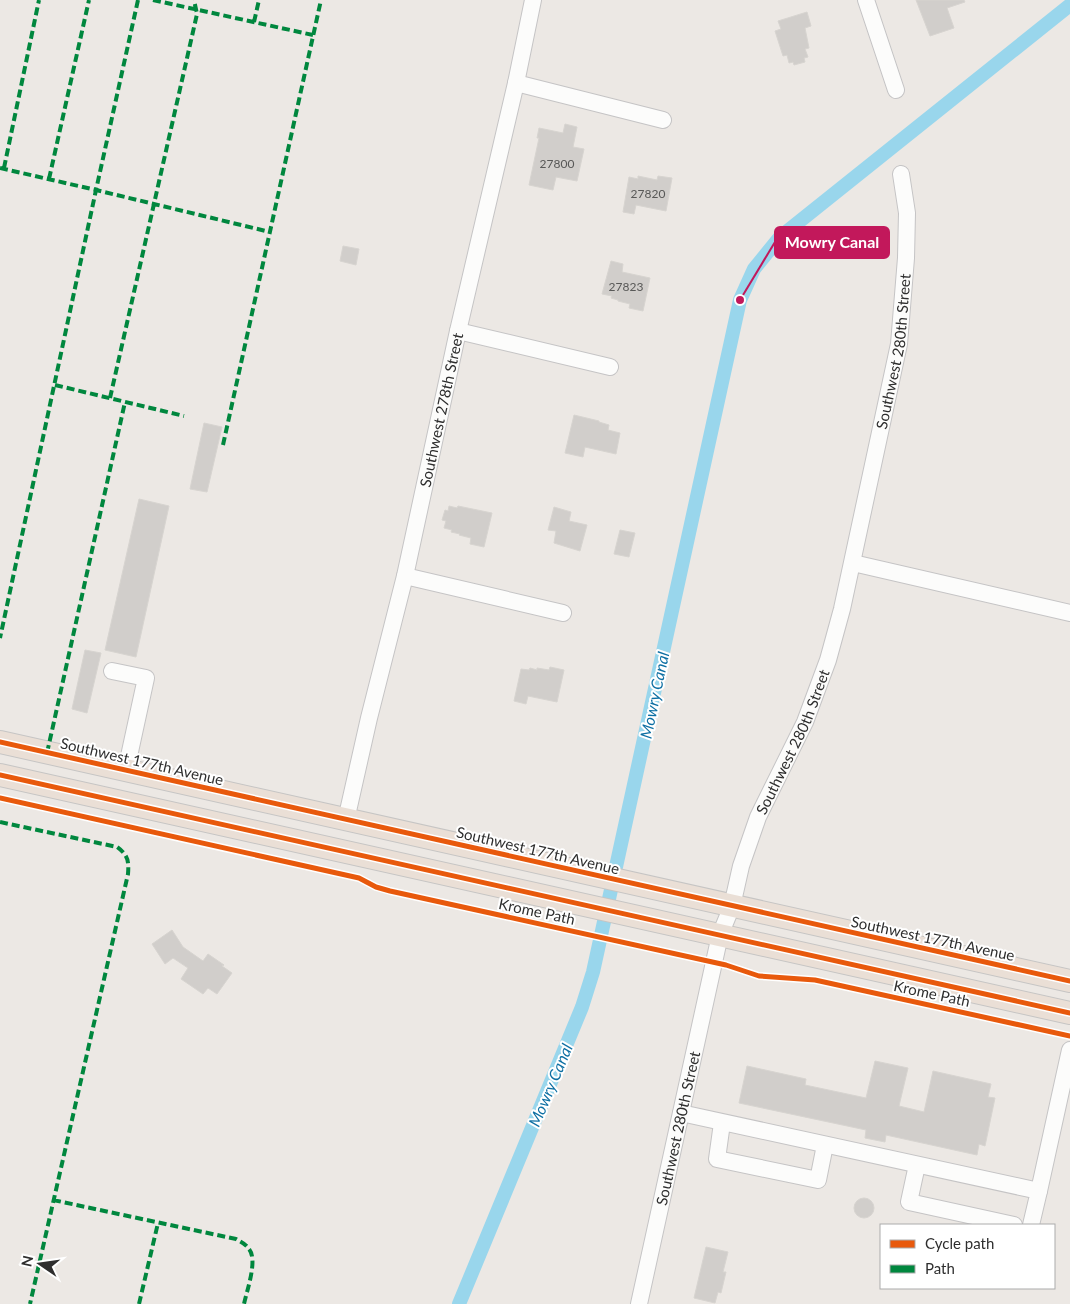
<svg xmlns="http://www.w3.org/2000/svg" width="1070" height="1304" font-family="Lato,sans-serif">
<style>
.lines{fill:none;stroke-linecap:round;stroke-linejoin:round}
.canal{stroke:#99d6ec;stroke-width:14}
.building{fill:#d1cecb;stroke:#d7d4d0}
.minor-casing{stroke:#c5c4c5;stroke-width:18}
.highway-casing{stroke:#c6c5c4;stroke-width:24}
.minor{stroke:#fcfcfb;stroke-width:16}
.highway{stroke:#eadfd6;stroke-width:22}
.quiet{stroke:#00873e;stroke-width:4;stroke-dasharray:8 4;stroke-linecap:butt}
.cycleway-casing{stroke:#fff;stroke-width:8}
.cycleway{stroke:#e8590c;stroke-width:5}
.labels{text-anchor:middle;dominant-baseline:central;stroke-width:4;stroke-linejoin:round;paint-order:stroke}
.number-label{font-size:12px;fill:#585857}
.street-label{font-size:15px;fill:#2e2e2e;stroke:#fff}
.water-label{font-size:16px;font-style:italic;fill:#0d6fa3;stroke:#fff}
.leader{fill:none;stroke:#c2185b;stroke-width:2}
.callout-dot{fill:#c2185b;stroke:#fff;stroke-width:2}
.callout{fill:#c2185b;stroke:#c2185b;stroke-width:2}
.callout-label{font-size:16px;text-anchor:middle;font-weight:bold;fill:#fff}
</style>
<rect width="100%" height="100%" fill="#ece8e4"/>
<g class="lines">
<path class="canal" d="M459,1304L582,1007L593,972L740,300L754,269L780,237L1070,5"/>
</g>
<path class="building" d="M916,0H964L965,2L947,8L954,28L930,36Z
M807,12L811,26L805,28L809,48L805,49L808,57L804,58L805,62L794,65L793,62L789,63L787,55L783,56L775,31L781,29L778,21Z
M565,124L577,127L573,147L584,149L577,181L556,177L553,190L529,185L539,138H537L539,128L563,133Z
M638,176L657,180L658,176L672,178L666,211L636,205L634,214L623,212L629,177L638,179Z
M343,246L359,249L356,265L340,261Z
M611,261L623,264L622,272L650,278L643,311L629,308L630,304L618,301V300L611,298L612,296L602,294Z
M574,415L599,421V422L609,425L608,430L620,433L616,454L585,447L583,457L565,453Z
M204,423L222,427L207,492L190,489Z
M139,499L169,506L136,657L105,650Z
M449,506L457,508L458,506L492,513L484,547L470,544L471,538L459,535L460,534L451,532L452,530L444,528L446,521L442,520L445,510L448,511Z
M554,507L571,512L569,521L587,525L580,551L554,543L556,531L548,530Z
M620,530L635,533L629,557L614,554Z
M85,650L101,653L87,713L72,709Z
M550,667L564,670L557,702L528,696L526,704L514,701L521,669L529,670L530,668L537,670V668L549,670Z
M172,930L183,947L203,961L208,954L224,965L222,966L232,973L217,994L208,988L203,994L181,979L188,968L173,958L165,964L152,944Z
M875,1061L908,1068L899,1106L924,1112L933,1071L991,1084L988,1097L995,1098L985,1146L979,1144L977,1155L886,1135L885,1142L865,1138L866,1130L739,1103L747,1066L806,1079L805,1085L866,1098Z
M854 1208a10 10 0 1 1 20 0a10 10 0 1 1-20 0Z
M706,1247L728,1252L723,1272H726L721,1293L718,1292L715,1303L694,1298Z"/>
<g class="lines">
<defs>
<g id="minor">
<path d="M866,0L896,90"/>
<path d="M516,83L663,120"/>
<path d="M458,331L610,367"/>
<path d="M853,563L1070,613"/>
<path d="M405,576L563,613"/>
<path d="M112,671L146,678L126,770"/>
<path id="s1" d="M346,820L369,718L405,576L458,331L516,83L533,0"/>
<path d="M681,1113L1039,1191L1031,1225"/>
<path d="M722,1123L717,1159L818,1180L825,1145"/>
<path d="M917,1165L909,1202L1014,1225"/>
<path d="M1039,1191L1070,1050"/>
<path id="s2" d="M639,1304L720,935L732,906L741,866L758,817L805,722L828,660L842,609L899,344L906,258L907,213L901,174"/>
</g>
<path id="highway" d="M0,742L1070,981
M0,775L1070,1013"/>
</defs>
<use href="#minor" class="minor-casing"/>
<use href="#highway" class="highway-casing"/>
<use href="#minor" class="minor"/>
<use href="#highway" class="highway"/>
<path class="quiet" d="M138,0L96,190L270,232
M153,0L313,35
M254,22L259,0
M0,168L96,190L0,638
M4,168L39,0
M49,179L89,0
M55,385L184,416
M110,398L197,14L194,0
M223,445L321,0
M47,753L125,402
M0,822L117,847C128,855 129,861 128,874L30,1304
M53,1200L236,1239C241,1242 246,1244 249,1249C258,1260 247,1290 244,1304
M139,1304L158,1223"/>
<defs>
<path id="cycleway" d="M0,742L1070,981
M0,775L1070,1013
M0,798L359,878L376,887L390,891L726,965L759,976L815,980L1070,1036"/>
</defs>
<use href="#cycleway" class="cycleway-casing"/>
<use href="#cycleway" class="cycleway"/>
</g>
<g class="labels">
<g class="number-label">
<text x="557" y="163">27800</text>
<text x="648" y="193">27820</text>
<text x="626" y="286">27823</text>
</g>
<g class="street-label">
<text stroke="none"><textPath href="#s2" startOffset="990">Southwest 280th Street</textPath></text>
<text stroke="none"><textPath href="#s1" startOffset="421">Southwest 278th Street</textPath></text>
<text stroke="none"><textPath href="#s2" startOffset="585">Southwest 280th Street</textPath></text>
<text transform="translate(142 761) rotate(13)">Southwest 177th Avenue</text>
<text transform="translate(538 850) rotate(13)">Southwest 177th Avenue</text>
<text transform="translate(537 911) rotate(12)">Krome Path</text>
<text transform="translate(933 938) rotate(12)">Southwest 177th Avenue</text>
<text transform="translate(932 993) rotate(12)">Krome Path</text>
<text stroke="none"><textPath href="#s2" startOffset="180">Southwest 280th Street</textPath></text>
</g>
<g class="water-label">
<text transform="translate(654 695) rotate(-78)">Mowry Canal</text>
<text transform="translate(550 1085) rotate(-67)">Mowry Canal</text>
</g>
</g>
<path class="leader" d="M740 300L775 242"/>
<circle class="callout-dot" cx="740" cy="300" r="5"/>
<rect class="callout" x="775" y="227" width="114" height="31" rx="5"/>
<g class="callout-label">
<text x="832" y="248">Mowry Canal</text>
</g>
<rect x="880" y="1224" width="175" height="65" fill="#ffffff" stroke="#ababab"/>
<rect x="890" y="1240" width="25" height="8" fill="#e8590c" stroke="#ababab"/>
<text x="925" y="1249" font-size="15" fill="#2e2e2e">Cycle path</text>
<rect x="890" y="1265" width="25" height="8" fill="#00873e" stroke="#ababab"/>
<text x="925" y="1274" font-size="15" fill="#2e2e2e">Path</text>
<g transform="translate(40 1264) rotate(283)" stroke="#ffffff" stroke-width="4" paint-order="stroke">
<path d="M0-4L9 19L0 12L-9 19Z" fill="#2e2e2e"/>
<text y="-8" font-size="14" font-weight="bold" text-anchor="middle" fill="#2e2e2e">N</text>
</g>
</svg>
